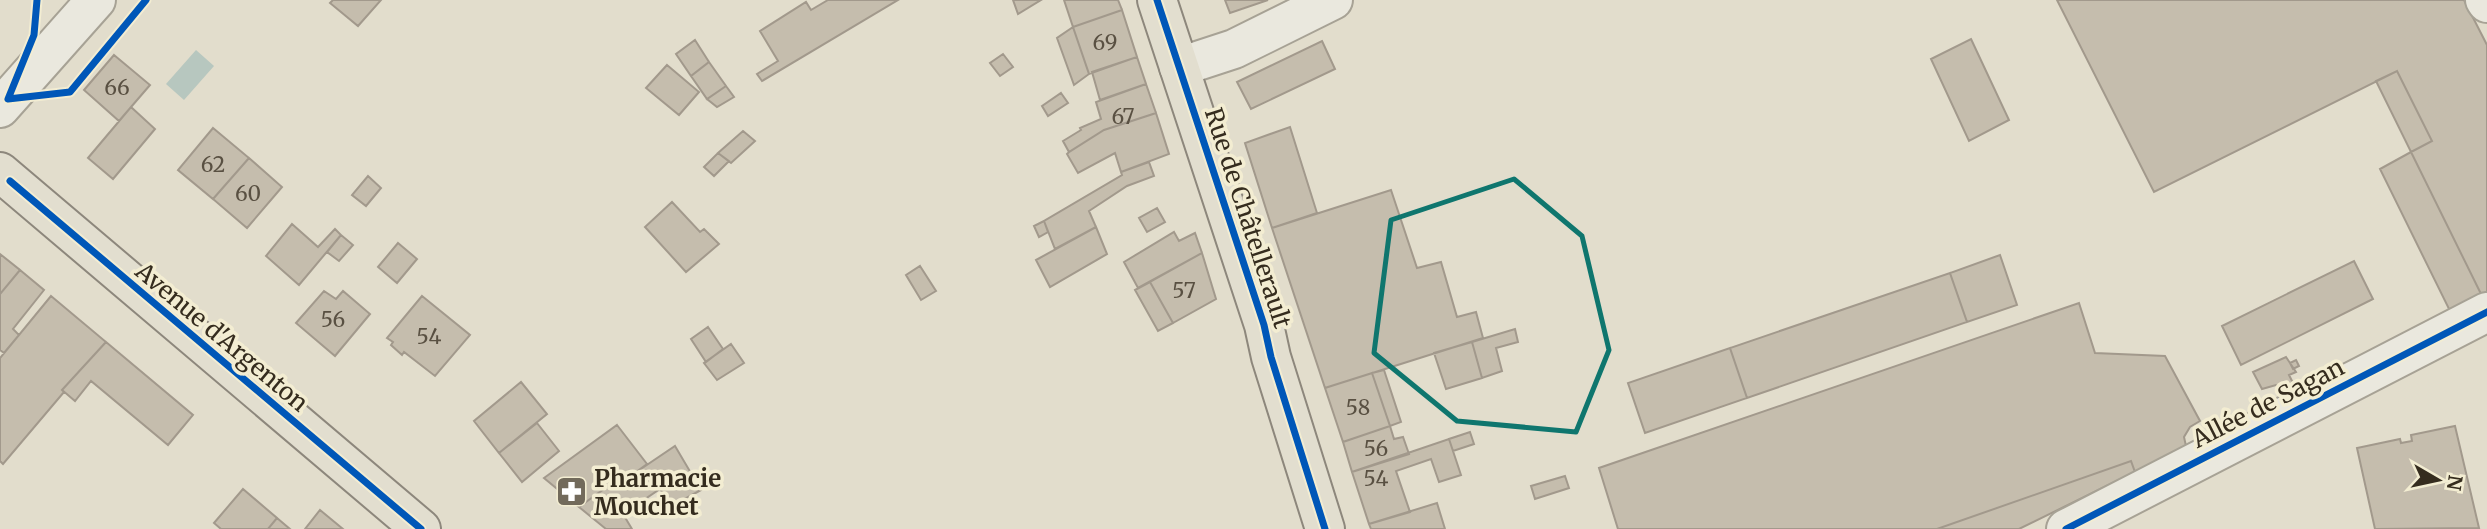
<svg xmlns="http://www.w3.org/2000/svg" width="2487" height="529" font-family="Merriweather,serif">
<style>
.water{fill:#b7c7bf}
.building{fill:#c5bdad;stroke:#a2998c;stroke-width:2}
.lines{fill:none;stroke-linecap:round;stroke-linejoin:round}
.minor-casing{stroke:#a7a295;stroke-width:42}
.major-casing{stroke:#8d877c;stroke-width:42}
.minor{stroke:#eae8de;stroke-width:38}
.major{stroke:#e2decf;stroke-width:38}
.cycleway-casing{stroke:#f3edd2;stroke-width:11}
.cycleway{stroke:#0057b8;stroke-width:7}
.marked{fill:none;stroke:#0f766e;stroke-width:5;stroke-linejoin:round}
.labels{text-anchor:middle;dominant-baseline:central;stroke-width:7;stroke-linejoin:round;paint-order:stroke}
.number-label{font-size:21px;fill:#595042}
.street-label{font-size:24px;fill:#352c1e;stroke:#f3edd2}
.poi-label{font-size:24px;font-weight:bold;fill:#352c1e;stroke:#f3edd2;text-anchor:start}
</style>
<rect width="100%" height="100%" fill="#e2ddcc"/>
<path class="water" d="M196,50L214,66L184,100L166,84Z"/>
<path class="building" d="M333,0H381L358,26L330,3Z
M828,0H898L762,81L757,74L778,61L760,31L806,2L811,10Z
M1013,0H1041L1018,14Z
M1064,0H1118L1122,10L1073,27Z
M1225,0H1268L1230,13Z
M2057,0H2464L2487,45V298L2484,300L2411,152L2432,141L2397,71L2154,192Z
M1122,10L1137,57L1089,74L1073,27Z
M1073,27L1089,74L1074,85L1057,38Z
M1971,39L2009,120L1969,141L1931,59Z
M695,40L709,62L691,76L676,54Z
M1322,41L1335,69L1251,109L1237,82Z
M1003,54L1013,67L1000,76L990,63Z
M114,55L150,85L119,121L84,90Z
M1137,57L1146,84L1100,100L1092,72Z
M709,62L726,86L707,99L691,76Z
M667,65L699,92L679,115L646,88Z
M2397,71L2432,141L2411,152L2376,81Z
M1146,84L1156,113L1104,130L1069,152L1063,141L1081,130L1080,128L1101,119L1096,102Z
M726,86L734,97L717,107L707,99Z
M1061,93L1068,103L1048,116L1042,106Z
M131,107L155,129L113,179L88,158Z
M1156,113L1169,154L1121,172L1115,153L1078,173L1067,154L1069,152L1104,130Z
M1290,127L1317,213L1272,228L1245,143Z
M213,128L249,158L213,199L178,170Z
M743,131L755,141L731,163L718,153Z
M2411,152L2484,300L2452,315L2380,169Z
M718,153L729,161L714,176L704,167Z
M249,158L282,187L247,228L213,199Z
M1149,162L1154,176L1127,186L1089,211L1096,227L1055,249L1044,221L1122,175L1121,172Z
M368,176L381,188L366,206L352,195Z
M1391,190L1417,268L1441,262L1457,317L1476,312L1483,338L1325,388L1272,228Z
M672,202L700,232L704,229L719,244L686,272L645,227Z
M1157,208L1165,222L1147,232L1139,218Z
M1044,221L1048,232L1039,237L1034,226Z
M292,224L318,247L335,229L341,235L299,285L266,256Z
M1096,227L1107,254L1050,287L1036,260Z
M1174,232L1179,241L1195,233L1202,253L1138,288L1124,262Z
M341,235L353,245L339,261L327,252Z
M398,243L417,259L397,283L378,267Z
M1202,253L1216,299L1173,323L1150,282Z
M0,254L20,270L0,294Z
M2000,255L2017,305L1967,322L1950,273Z
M2354,261L2373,299L2241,365L2222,326Z
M920,266L936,291L921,300L906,275Z
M20,270L44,290L13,329L19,335L4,353L0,350V294Z
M1950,273L1967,322L1747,398L1730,348Z
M1150,282L1173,323L1158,331L1135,290Z
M324,291L336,299L343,291L370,314L335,356L296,323Z
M51,296L106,342L62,390L64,392L3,464L0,461V358Z
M422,296L470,335L435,376L404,352L402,355L391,345L393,342L387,338Z
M2079,303L2095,353L2165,356L2200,421L2190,427L2184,437L2186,446L2135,472L2131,461L1937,529H1618L1599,468Z
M708,327L723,349L706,362L691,339Z
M1515,329L1518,342L1496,348L1502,371L1482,378L1472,342Z
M106,342L193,415L168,445L91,381L75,401L62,390Z
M1472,342L1482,378L1446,389L1434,353Z
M731,344L744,363L717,380L704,363Z
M1730,348L1747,398L1645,433L1628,383Z
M2286,357L2296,372L2289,375L2297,391L2287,393L2283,388L2276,385L2262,389L2253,372Z
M2296,360L2299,366L2293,369L2290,363Z
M1384,370L1401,422L1390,426L1372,373Z
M1372,373L1390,426L1343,442L1325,388Z
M521,382L547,414L499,453L474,421Z
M537,423L559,451L522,482L499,453Z
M617,425L647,464L632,475L629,471L579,507L544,478Z
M1390,426L1394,439L1403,437L1409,454L1352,472L1343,442Z
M2455,426L2479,528L2375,529L2357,448L2400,439L2401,443L2412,441L2411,435Z
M1470,432L1474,444L1453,451L1449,439Z
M1449,439L1461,475L1439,482L1431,459L1396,471L1410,512L1369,524L1352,472Z
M675,446L701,490L672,506L660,489L623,514L632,529H606L579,507L629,471L632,475Z
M2131,461L2135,472L2019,529H1937Z
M1565,476L1569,488L1535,499L1531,486Z
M243,489L277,518L268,529H221L214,523Z
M1437,503L1445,529H1371L1369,524Z
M320,510L343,529H305Z
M277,518L290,529H268Z"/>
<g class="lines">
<defs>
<path id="minor" d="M2485,0L2487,3
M1179,67L1234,49L1333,0
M0,108L96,0
M2066,529L2487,312"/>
<path id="major" d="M1157,0L1264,325L1271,357L1325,529
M0,172L421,529"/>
</defs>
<use href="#minor" class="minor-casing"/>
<use href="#major" class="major-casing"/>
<use href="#minor" class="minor"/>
<use href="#major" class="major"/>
<defs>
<path id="cycleway" d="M37,0L34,35L8,99L70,92L146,0
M1157,0L1264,325L1271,357L1325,529
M10,181L421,529
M2066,529L2487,312"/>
</defs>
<use href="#cycleway" class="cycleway-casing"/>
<use href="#cycleway" class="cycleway"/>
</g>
<path class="marked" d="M1514,179L1582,236L1609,350L1576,432L1457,421L1374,353L1391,220Z"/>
<defs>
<symbol id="pharmacy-square" viewBox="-11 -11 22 22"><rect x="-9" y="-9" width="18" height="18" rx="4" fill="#726a5b" stroke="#f3edd2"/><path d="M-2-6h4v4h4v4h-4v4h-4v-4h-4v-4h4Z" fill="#fff"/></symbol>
</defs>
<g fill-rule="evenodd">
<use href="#pharmacy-square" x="554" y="474" width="35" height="35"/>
</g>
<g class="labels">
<g class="number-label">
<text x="1105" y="42">69</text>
<text x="117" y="87">66</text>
<text x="1123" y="116">67</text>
<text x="213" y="164">62</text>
<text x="248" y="193">60</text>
<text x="1184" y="290">57</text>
<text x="333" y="319">56</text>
<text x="429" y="336">54</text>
<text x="1358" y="407">58</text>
<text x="1376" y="448">56</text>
<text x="1376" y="478">54</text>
</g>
<g class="street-label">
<text transform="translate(1248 218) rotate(72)">Rue de Châtellerault</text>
<text transform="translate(222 337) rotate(40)">Avenue d'Argenton</text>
<text transform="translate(2268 403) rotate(-27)">Allée de Sagan</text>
</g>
<g class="poi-label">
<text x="594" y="478">Pharmacie<tspan x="594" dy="28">Mouchet</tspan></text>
</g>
</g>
<g transform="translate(2438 480) rotate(99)" stroke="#f3edd2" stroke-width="5" paint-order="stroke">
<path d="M0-5L12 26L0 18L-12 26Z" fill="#352c1e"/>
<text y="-10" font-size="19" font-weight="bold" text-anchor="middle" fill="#352c1e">N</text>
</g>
</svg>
